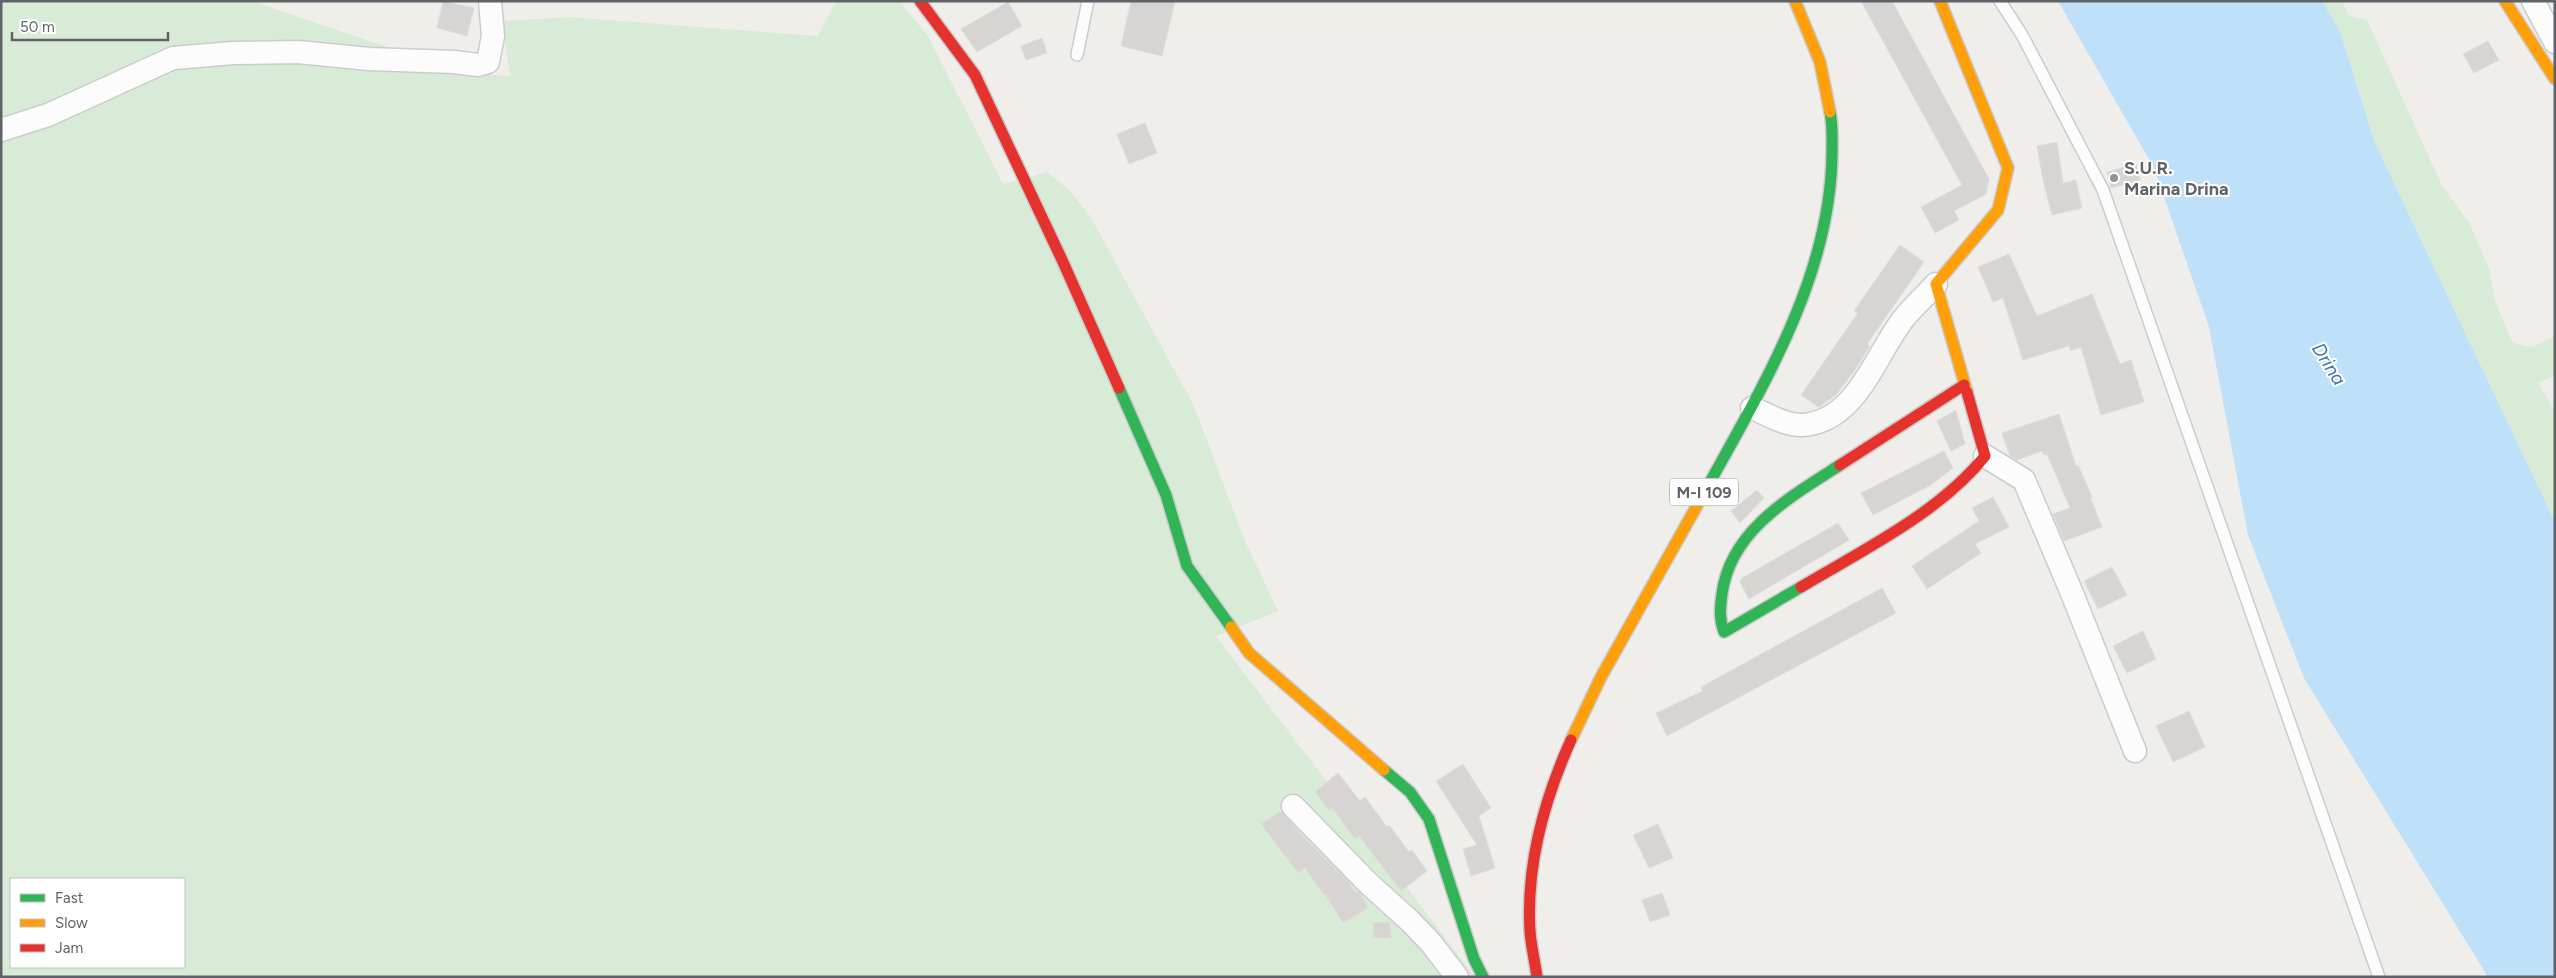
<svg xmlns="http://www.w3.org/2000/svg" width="2556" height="978" font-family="Figtree,sans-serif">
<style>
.green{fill:#d8ebd6;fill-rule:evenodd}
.water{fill:#bfe0f9}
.building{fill:#d6d5d3;stroke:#deddd9}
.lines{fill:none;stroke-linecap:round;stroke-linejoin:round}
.lane-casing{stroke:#cbcccc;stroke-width:14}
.street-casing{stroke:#cbcccc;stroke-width:25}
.fast-casing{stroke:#cacacb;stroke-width:14}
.slow-casing{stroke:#cacacb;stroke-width:14}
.jam-casing{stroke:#cacacb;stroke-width:14}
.lane{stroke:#fdfcfc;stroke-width:11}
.street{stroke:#fdfcfc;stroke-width:22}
.fast{stroke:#30b455;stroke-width:11}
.slow{stroke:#ff9f0a;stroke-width:11}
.jam{stroke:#e5322d;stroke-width:11}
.poi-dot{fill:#919496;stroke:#fff;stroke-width:2}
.labels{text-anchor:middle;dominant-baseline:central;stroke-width:4;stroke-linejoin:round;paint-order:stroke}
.shield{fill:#fff;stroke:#8f9295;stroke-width:1}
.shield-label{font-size:16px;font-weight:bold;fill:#5f6368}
.poi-label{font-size:18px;font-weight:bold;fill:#5f6368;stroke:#fff;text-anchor:start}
.water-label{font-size:19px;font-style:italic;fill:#4174aa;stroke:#fff}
</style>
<rect width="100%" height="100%" fill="#efeeea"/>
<path class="green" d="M1,1H252L463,73L510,76L502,21L569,17L818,36L836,1H899L928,36L1003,184L1047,172L1070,191L1090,216L1194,406L1244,539L1278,611L1216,636L1475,977H1ZM11,879H184V967H11Z
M2322,1H2342L2349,16L2367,20L2442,186L2470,224L2490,271L2495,301L2513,343L2532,347L2555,336V375L2538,383L2555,411V522L2375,143L2340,33Z"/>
<path class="water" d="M2058,1H2322L2340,32L2375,143L2555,522V977H2488L2304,678L2248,535L2209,327L2154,168Z"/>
<path class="building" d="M443,1L474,8L467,36L437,28Z
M1131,1H1175L1162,56L1121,46Z
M1861,1H1892L1989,179L1986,194L1954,211L1959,220L1935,233L1921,207L1962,185Z
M1008,2L1022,26L977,52L961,29Z
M1042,38L1047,53L1026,60L1021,46Z
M2488,41L2499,60L2474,73L2463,54Z
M1145,123L1157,153L1129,164L1117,134Z
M2057,142L2063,183L2076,180L2082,208L2052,215L2043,180L2037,146Z
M2136,164L2140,180L2111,188L2107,172Z
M1900,245L1924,262L1867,344L1870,346L1855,370L1836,395L1819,407L1801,395L1858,313L1854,311Z
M2009,254L2037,316L2092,294L2120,364L2131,360L2144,402L2101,415L2081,347L2071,351L2069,346L2023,360L2003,298L1993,302L1978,267Z
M1956,410L1965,444L1951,451L1937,421Z
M2059,414L2076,466L2078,465L2092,497H2090L2102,527L2064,541L2053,514L2070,508L2047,454L2044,455L2042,451L2017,460L2010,456L2002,433Z
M1944,451L1953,468L1931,485L1873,515L1861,493Z
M1757,490L1764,498L1740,523L1731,511Z
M1993,497L2009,527L1975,544L1981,553L1927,589L1912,566L1979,521L1972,508Z
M1838,523L1849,540L1749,599L1740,582L1742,578Z
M2112,567L2127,595L2098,609L2084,581Z
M1882,588L1896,613L1667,736L1656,713L1703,691L1701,687Z
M2143,631L2156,659L2127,673L2113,646Z
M2189,711L2205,747L2173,762L2156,726Z
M1463,764L1491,808L1479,816L1495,868L1471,876L1463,849L1477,845L1436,781Z
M1338,773L1360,801L1365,797L1387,827L1389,825L1409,852L1412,850L1427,871L1401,891L1359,836L1355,839L1332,808L1329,810L1315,792Z
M1281,811L1304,838L1347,880L1355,892H1359L1368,908L1343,923L1325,894L1324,895L1305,868L1298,873L1261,824Z
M1658,824L1673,858L1649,868L1633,835Z
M1662,893L1670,915L1650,922L1642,900Z
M1390,922L1391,938H1373V923Z"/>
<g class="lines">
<defs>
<path id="lane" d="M2000,1L2022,35L2103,190L2379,977
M1077,55L1088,1"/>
<path id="street" d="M2533,1L2555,42
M1,130L48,115L173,58L233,53L298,52L369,59L454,62L478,65L488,62L493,36L490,1
M1752,408C1767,414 1786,426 1803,425C1857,421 1875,355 1904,318C1914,306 1926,295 1936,284
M1985,456L2024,480L2071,591L2135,751
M1293,806L1368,883L1410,921L1431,943L1457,977"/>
<path id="fast" d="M1119,388L1166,495L1187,566L1231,627
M1699,502C1758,394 1831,280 1832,153C1832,139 1833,126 1830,112
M1801,587L1724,632C1719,618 1720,609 1722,594C1730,531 1790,497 1840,465
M1384,770L1410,792L1429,819L1474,959L1483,977"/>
<path id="slow" d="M1795,1L1820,62L1830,112
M1940,1L2008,168L1998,210L1936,284L1967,392
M2505,1L2555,79
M1231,627L1249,653L1384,770
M1571,740L1601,677L1699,502"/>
<path id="jam" d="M920,1L975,75L1063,262L1119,388
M1840,465L1964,385
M1801,587C1863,550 1939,513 1985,456L1967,392
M1537,977C1535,962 1531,946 1530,931C1526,865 1544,800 1571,740"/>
</defs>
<use href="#lane" class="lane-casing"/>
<use href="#street" class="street-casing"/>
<use href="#fast" class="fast-casing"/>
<use href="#slow" class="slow-casing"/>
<use href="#jam" class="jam-casing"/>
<use href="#lane" class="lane"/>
<use href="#street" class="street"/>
<use href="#fast" class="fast"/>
<use href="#slow" class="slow"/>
<use href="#jam" class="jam"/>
</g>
<circle class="poi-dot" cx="2114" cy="178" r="5"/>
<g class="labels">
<rect class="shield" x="1670" y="478.5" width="68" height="27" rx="4"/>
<g class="shield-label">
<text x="1704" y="492">M-I 109</text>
</g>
<g class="poi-label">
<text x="2124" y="168">S.U.R.<tspan x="2124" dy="21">Marina Drina</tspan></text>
</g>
<g class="water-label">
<text transform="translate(2329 364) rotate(58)">Drina</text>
</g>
</g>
<rect width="2556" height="978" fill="none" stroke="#5f6368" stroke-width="5"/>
<rect x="10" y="878" width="175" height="90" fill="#ffffff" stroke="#bfc1c3"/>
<rect x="20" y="894" width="25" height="8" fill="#30b455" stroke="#bfc1c3"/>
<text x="55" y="903" font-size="15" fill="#5f6368">Fast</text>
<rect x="20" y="919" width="25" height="8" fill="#ff9f0a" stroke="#bfc1c3"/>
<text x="55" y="928" font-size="15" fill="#5f6368">Slow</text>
<rect x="20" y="944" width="25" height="8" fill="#e5322d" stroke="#bfc1c3"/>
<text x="55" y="953" font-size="15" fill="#5f6368">Jam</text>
<path d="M12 32v8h156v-8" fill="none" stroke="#5f6368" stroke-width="2.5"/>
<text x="20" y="32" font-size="15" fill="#5f6368" stroke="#ffffff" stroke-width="4" paint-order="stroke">50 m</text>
</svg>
